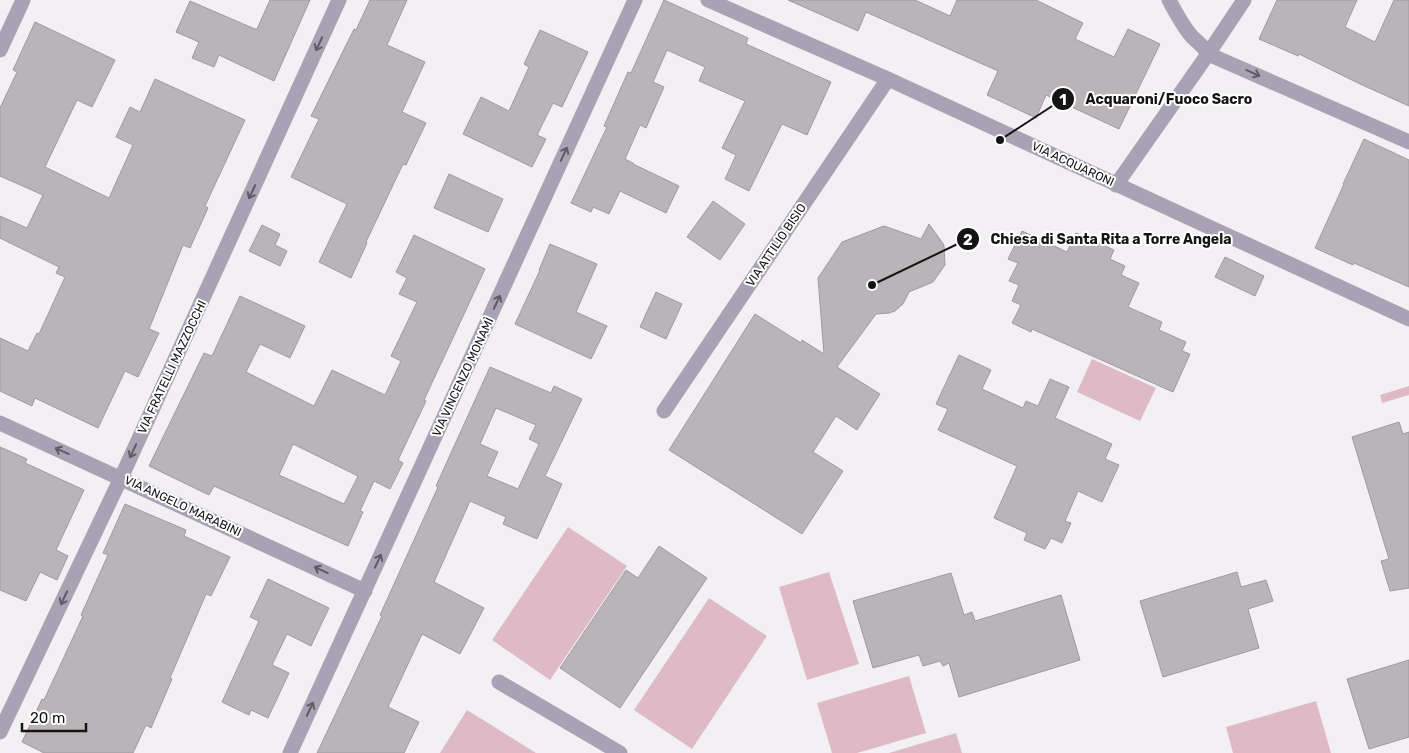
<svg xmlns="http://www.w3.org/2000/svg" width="1409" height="753" font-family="Rubik,sans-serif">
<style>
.green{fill:#debac6}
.building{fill:#b8b4b7;stroke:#9e9a9d;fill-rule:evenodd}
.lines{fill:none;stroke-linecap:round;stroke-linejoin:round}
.street{stroke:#a8a2b5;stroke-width:15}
.oneway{stroke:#5e5b65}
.labels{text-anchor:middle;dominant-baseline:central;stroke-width:4;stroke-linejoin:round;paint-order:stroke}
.street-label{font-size:12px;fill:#151415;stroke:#fffeff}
.leader{fill:none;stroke:#151415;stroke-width:2}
.callout-dot{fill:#151415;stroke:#fffeff;stroke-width:2}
.mark-label{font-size:15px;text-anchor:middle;font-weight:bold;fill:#fff}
.callout-label{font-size:14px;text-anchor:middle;font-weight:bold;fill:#151415;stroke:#fffeff;stroke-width:4;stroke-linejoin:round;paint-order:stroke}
</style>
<rect width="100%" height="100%" fill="#f3f0f4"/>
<path class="green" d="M1092,359L1156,388L1140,421L1077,392Z
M1409,386V395L1382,403L1380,395Z
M568,527L627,566L550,680L492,640Z
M829,572L859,664L807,680L779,587Z
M709,598L767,636L692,749L634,710Z
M909,676L926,733L857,753H832L817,703Z
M1316,701L1331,753H1233L1226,727Z
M467,710L536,753H440Z
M956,733L962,753H889Z"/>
<path class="building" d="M270,0H310L274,81L219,55L214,67L192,58L199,42L176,32L190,1L255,29H257Z
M370,0H407L387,45L425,62L402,112L426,123L406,165L403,164L366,242L367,243L351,278L319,262L347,204L291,177L319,119L311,116L354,29L356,30Z
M664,0L748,38L746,44L831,82L807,135L782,124L749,191L725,179L736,155L722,148L745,101L699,81L705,67L667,50L653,82L664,87L646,128L640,125L625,159L633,163V164L679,186L666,213L620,191L609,214L593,207L591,212L571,203L607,127L604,126L628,72L631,73Z
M788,0H915L950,16L957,0H1036L1083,23L1075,39L1114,57L1128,29L1160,44L1119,129L1046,95L1036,118L987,95L998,71L866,12L858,31Z
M1277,0H1357L1345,27L1375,42L1394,0H1409V106L1360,84L1299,54L1298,56L1259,39Z
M35,22L115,60L92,107L77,100L45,167L109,198L133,145L116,137L130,107L140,112L155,79L245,120L205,206L208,208L190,248L183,245L149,329L159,333L138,377L125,371L98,428L35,398L32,406L0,391V338L28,351L37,333L39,334L65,277L56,273L59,267L0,238V216L27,228L43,195L0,176V108L17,72L13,70Z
M540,30L588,52L562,107L553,103L537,135L546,139L532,167L463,134L481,97L509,111L529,67L524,64Z
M1364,139L1409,160V287L1354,263L1353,265L1315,248L1344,184H1343Z
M449,174L503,199L488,232L434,208Z
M713,201L745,224L720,260L687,237Z
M929,224L944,245L945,265L933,282L909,292L903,304L895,311L889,313L876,314L837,367L880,394L857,430L836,416L813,452L843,471L802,534L669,450L755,314L801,343L802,340L824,354L818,278L842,242L884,226L921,239Z
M262,225L280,234L275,245L287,251L280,266L249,251Z
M1022,231L1067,252L1076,233L1114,250L1110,259L1125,266L1121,275L1139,283L1128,307L1162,322L1159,330L1186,342L1182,351L1190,354L1173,392L1032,329L1031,332L1012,323L1021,305L1012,301L1019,285L1009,281L1018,263L1008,259Z
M414,235L485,269L424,400L426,401L398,460L403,463L390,489L374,481L360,511L363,512L348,546L214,486L209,495L149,466L204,353L212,356L240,296L305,326L290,358L260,344L246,372L314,406L332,370L385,395L401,361L391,356L417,302L399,294L407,278L396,272ZM293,444L358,476L344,504L279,475Z
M550,244L597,264L576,312L607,326L591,359L515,324L540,270H539Z
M1225,257L1264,276L1255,296L1215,277Z
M656,292L682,304L666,339L640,327Z
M959,355L991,370L982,389L1023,408L1026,401L1038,406L1050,379L1069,387L1055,418L1112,444L1105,459L1119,465L1102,502L1078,491L1065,521L1071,523L1062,543L1051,538L1045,549L1024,540L1027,533L994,518L1017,466L938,430L948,409L936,404Z
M490,367L551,393L554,386L582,399L545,476L562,484L537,539L503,524L506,517L470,501L434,582L484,608L460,654L422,634L388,707L419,722L404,753H317L382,616L380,615L438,487L436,486ZM496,408L536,425L529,439L539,444L518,489L487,476L498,452L480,444Z
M1399,422L1403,434L1409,432V588L1390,591L1381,561L1389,559L1352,437Z
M0,447L27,459L25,463L84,490L56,550L68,556L57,580L40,572L26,601L0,590Z
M125,504L186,530L184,536L230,557L211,596L206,594L170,678L172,679L151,728L146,725L133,753H44L22,742L42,699L44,700L83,616L81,615L108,555L103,553Z
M659,546L707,578L620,708L560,668L626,570L638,578Z
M1237,572L1241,587L1266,580L1273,601L1248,609L1259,648L1163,677L1140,601Z
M951,573L964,615L972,612L975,621L1061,595L1080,660L959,697L949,663L943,666L940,661L923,666L919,655L873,668L853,601Z
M268,579L329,608L311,646L287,634L272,665L289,673L268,718L251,710L249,715L222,702L259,621L250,617Z
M1409,660V737L1369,749L1347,679Z"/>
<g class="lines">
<path class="street" d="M708,0L888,79L1409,319
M1169,0C1175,11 1181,23 1189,33C1195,41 1203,45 1208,54L1409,142
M0,50L23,0
M1116,185L1208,54L1244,0
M664,411L888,79
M0,423L365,591
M499,682L620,753
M0,732L121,478L339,0
M290,753L635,0"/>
</g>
<defs><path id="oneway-shaft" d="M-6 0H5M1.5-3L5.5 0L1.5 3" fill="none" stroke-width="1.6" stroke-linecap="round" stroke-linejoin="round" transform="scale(1.25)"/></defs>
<g class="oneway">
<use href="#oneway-shaft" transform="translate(319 44) rotate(115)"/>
<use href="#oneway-shaft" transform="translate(1253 73) rotate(24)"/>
<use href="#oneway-shaft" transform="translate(564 154) rotate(-65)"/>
<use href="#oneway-shaft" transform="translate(252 192) rotate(115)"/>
<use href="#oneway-shaft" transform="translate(497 302) rotate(-65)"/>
<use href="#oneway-shaft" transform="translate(62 451) rotate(-156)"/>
<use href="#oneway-shaft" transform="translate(133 451) rotate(115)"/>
<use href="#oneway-shaft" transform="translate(378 561) rotate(-65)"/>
<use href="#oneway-shaft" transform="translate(321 570) rotate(-155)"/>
<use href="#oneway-shaft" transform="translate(64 598) rotate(115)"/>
<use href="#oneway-shaft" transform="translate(310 709) rotate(-65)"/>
</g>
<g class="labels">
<g class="street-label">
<text transform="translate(1073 164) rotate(25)">VIA ACQUARONI</text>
<text transform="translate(776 245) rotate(-56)">VIA ATTILIO BISIO</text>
<text transform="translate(172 367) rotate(-65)">VIA FRATELLI MAZZOCCHI</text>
<text transform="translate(463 377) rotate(-65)">VIA VINCENZO MONAMÌ</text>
<text transform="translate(183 506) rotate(25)">VIA ANGELO MARABINI</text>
</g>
</g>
<path class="leader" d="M1000 140L1063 99M872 285L968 239"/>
<g class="callout-dot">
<circle cx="1000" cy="140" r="5"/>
<circle cx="872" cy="285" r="5"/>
<circle cx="1063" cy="99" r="12"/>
<circle cx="968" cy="239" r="12"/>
</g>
<g class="mark-label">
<text x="1063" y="105">1</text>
<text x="968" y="245">2</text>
</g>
<g class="callout-label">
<text x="1169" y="104">Acquaroni/Fuoco Sacro</text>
<text x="1111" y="244">Chiesa di Santa Rita a Torre Angela</text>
</g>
<path d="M22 723v8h64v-8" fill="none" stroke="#151415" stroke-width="2.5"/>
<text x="30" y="723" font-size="15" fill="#151415" stroke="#fffeff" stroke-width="4" paint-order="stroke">20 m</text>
</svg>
